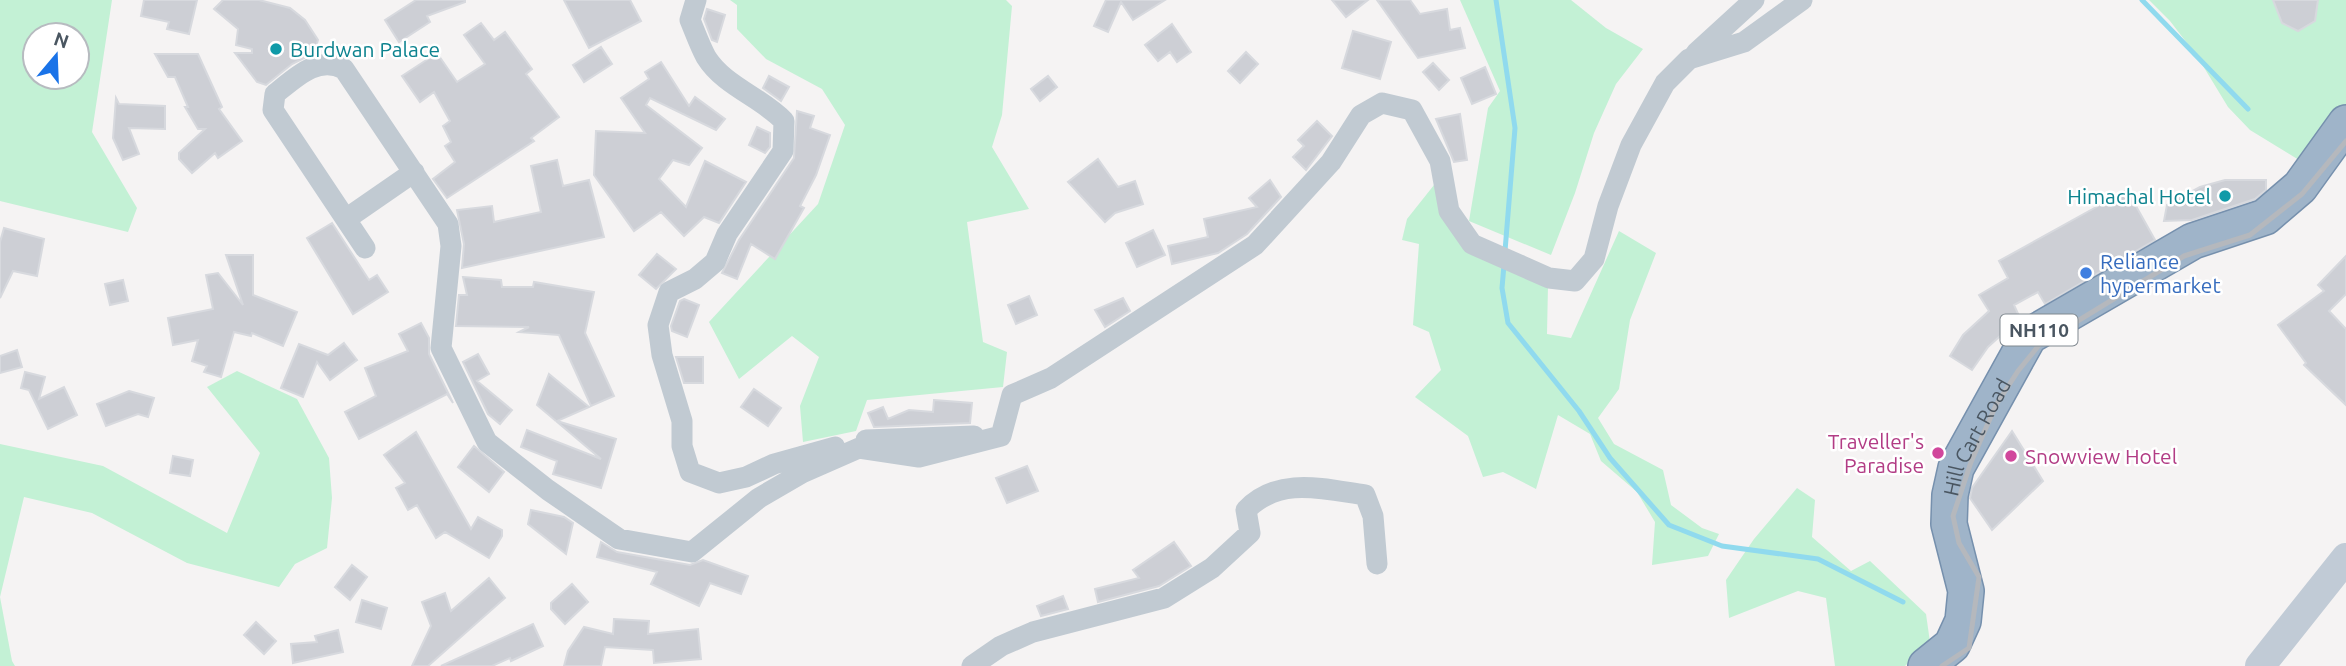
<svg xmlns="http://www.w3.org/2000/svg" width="2346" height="666" font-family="Ubuntu,sans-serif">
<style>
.green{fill:#c3f1d5;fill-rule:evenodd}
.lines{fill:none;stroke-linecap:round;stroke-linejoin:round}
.stream{stroke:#90daee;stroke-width:5}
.building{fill:#cdcfd5;stroke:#d7d9de;stroke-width:2}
.trunk-casing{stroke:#7690ad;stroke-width:38}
.minor{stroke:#c1cad2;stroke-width:21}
.secondary{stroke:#c1cbd6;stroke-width:30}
.trunk{stroke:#9fb4c9;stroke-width:35}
.rail{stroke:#b5b8bd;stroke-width:5}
.culture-dot{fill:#0f9aa8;stroke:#fff;stroke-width:2.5}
.shop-dot{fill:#3f7fe0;stroke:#fff;stroke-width:2.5}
.hotel-dot{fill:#d1479c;stroke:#fff;stroke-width:2.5}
.labels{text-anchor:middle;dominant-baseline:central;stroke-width:5;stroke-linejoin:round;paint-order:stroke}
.shield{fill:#fff;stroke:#808990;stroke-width:2}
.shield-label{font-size:19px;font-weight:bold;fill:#4a5661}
.culture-label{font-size:21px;fill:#0d838f;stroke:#fff;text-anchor:start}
.shop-label{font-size:21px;fill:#366cbe;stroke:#fff;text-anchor:start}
.street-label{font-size:21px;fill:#4a5661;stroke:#fff}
.hotel-label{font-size:21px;fill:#b23c85;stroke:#fff;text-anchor:end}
</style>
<rect width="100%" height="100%" fill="#f5f3f3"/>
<path class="green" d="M0,0H112L92,132L137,208L128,232L0,201ZM35,35H77V77H35Z
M730,0H1006L1012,6L1002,115L992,147L1029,209L967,222L983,342L1007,352L1003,387L867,400L856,431L803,442L800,406L819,357L792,336L739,379L709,322L818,204L845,125L822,89L766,59L737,29V5Z
M1460,0H1571L1606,28L1643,49L1616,84L1594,133L1575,193L1551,255L1469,221L1488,108L1500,91Z
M2149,0H2346V107L2299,160L2250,130L2228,107L2197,56L2170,21Z
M1434,185L1443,215L1548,285L1547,334L1571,338L1619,231L1656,253L1630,320L1619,389L1598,418L1614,444L1663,470L1671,505L1702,528L1719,534L1708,556L1652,565L1655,522L1637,492L1601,461L1590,434L1558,415L1536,489L1503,472L1483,477L1468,436L1415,397L1441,370L1429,332L1413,325L1419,244L1402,240L1407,219Z
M237,371L297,399L329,458L332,498L327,548L295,564L279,587L187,563L92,513L24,497L0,597L12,661L15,666H0V444L103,466L227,533L260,453L207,387Z
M1797,488L1815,500L1812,537L1851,571L1870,561L1926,614L1930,642L1905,666H1835L1826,598L1798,591L1729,618L1726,580L1754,539Z"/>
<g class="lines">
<path class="stream" d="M1496,0L1515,128L1505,251
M2142,0L2248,109
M1504,265L1502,288L1508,323L1579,411L1610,458L1669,525L1722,546L1818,559L1903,602"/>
</g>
<path class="building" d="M144,0H197L189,34L167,29L169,22L141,16Z
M223,0H259L290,8L305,20L318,40L314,53L292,64L266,85L257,82L235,53H252V49L236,45L238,29L214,9Z
M416,0H465V2L427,16L430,22L399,42L385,20Z
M564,0H630L641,21L589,48Z
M1106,0H1165L1133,20L1121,2L1108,32L1094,26Z
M1332,0H1368L1346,17Z
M1377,0H1410L1420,14L1447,9L1450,30L1460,28L1465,48L1418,58Z
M2273,0H2318L2315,21L2298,31L2282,23Z
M707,9L725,15L717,42L712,40L704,19Z
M481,23L494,40L505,32L532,69L526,74L559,117L531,138L534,141L447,198L433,179L455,162L445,146L451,142L443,126L450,121L434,92L420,102L402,76L437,53L457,82L485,64L464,35Z
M1172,24L1191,52L1177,62L1170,52L1158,61L1145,45Z
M1353,31L1391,42L1380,79L1342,68Z
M601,47L612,64L584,82L573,65Z
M1246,52L1258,64L1240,83L1228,71Z
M155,54H198L222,107L219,109L242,141L218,158L215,153L192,173L179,159V153L205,129H198L185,107H188L175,77H168Z
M661,62L689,106L695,97L725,119L716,130L650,98L646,105L702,148L689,165L673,160L659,179L686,207L705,161L746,182L719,223L704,217L684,236L661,212L634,231L594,175L596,131L645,133L621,98L649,79L645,72Z
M1433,63L1449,80L1439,90L1423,72Z
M1485,67L1496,94L1472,104L1461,78Z
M769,76L789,87L781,101L763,88Z
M1048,76L1057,87L1040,101L1031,89Z
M116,98L119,104L165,106V129L129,128L139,154L123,160L113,138Z
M797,111L814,116L810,128L830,135L816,175L800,206L804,208L775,259L751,244L737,279L722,273L739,240L794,158Z
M1460,114L1467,160L1454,162L1436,119Z
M1317,121L1332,136L1306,170L1293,157L1304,146L1298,140Z
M757,127L770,133V147L765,153L749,145Z
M1098,159L1118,187L1135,181L1143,204L1115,213L1105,222L1068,182Z
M557,160L563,186L589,180L604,237L462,268L464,244L457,210L492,206L494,222L541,212L531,166Z
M1270,180L1281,197L1247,234L1218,253L1172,264L1168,246L1208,237L1204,219L1257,207L1249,198Z
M2225,180H2266V190L2255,199L2192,220L2164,221L2167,205L2200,187Z
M2127,190L2155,240L2045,304L2038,292L2014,305L2020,318L1988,347L1972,370L1950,356L1963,335L1989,311L1979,295L2008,278L1999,261Z
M332,223L369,280L377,275L388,292L353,314L307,238Z
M4,228L44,239L37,276L13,271L0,298V242Z
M1153,230L1165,255L1137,267L1126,243Z
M657,254L676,269L656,289L639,275Z
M226,255H253V295L297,312L283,346L252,333L251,336L234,332L221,377L204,372L207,366L192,361L198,340L173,345L168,318L213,309L206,275L218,273L243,305Z
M2346,256V294L2329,311L2346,329V405L2304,365L2306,363L2278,325L2324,291L2318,285Z
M463,277L501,280L502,287H533L534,282L594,292L585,333L614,396L591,406L559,335L519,332L529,327L456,326L459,295H467Z
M123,280L128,301L110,305L105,284Z
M1029,296L1037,315L1016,324L1008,305Z
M1123,298L1130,311L1105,327L1095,310Z
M684,299L699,305L687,337L672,331L671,326L680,301Z
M421,323L429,338V354L453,403L447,394L359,439L345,412L376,396L365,368L408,351L399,334Z
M344,343L357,360L330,380L317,362L303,397L281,388L299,344L328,355Z
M17,350L22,367L0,373V356Z
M478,354L489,374L477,381L512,410L500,424L488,414L463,362Z
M676,357H703V383H684Z
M25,372L45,377L39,399L64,387L77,415L48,429L29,390L21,388Z
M549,374L589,407L557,421L616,439L601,488L553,474L557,461L521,447L527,430L601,459L537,405Z
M754,389L781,408L768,426L741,407Z
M129,391L154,398L148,417L138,414L106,426L97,404Z
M934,400L972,403L970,423L874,427L868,413L883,407L888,419L909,410L933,412Z
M2012,431L2043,481L1992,530L1970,498L1972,488Z
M416,432L471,529L478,517L502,530V536L489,558L445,532L436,538L417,505L408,510L396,488L405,483L384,455Z
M474,446L504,472L489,492L458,467Z
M173,456L193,460L190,476L170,473Z
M1027,466L1038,491L1007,503L996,478Z
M531,510L564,517L573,523L566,554L528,524Z
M601,542L617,552L690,565L703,560L748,576L741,594L710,583L699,606L651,584L657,572L597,557Z
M1174,542L1191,566L1159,586L1098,602L1095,589L1139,578L1133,570Z
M352,565L367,577L350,600L335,587Z
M489,578L505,598L428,666H412L431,626L422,602L445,593L451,611Z
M572,584L588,602L565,624L551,609V603Z
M1063,596L1068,609L1041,616L1037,606Z
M362,600L387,608L381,629L356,622Z
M614,619L649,621L648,634L698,629L701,659L654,663L653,650L605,647L601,666H564L568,651L584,627L613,634Z
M256,622L276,641L264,654L244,635Z
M533,624L543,646L511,661L510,658L492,666H441Z
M338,630L343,652L293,663L291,644L317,642L315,636Z"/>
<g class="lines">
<defs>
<g id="trunk">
<path id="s1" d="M1926,666L1952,645L1963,621L1966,591L1949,524L1950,495L1956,468L2029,336L2193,241L2265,217L2300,187L2346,123"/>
</g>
</defs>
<use href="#trunk" class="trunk-casing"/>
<path class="minor" d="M696,0L690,20C695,32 700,46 706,57C724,86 761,97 784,121L783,151L727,234L715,262L695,279L669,292L658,325L662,355L682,421V446L690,472L719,483L746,477L774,464L835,447
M1696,53L1754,0
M346,219L414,172
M365,248L273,110L275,94C296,77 318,55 344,69L448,224L451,246L441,348L487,442L548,490L619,539L692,552L759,498L802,473L859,448L919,457L1001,436L1012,395L1051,378L1255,245L1331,162L1361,115L1382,103L1412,110L1440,161L1449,211L1472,244L1549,278L1575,281L1594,259L1608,206L1631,145L1665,83L1689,59L1744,42L1802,0
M866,440L974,436
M972,666L1001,646L1033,632L1164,598L1212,568L1250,533L1246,510C1279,476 1323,489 1365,495L1373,516L1377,564"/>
<path class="secondary" d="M2260,666L2346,558"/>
<use href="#trunk" class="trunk"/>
<path class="rail" d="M1942,666L1969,648L1979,577L1959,543L1953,516L1971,462L1996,405L2018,371L2040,344L2184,256L2250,235L2302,194L2346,141"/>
</g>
<g class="culture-dot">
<circle cx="276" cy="49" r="7"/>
<circle cx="2225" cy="196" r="7"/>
</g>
<circle class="shop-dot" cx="2086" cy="273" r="7"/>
<g class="hotel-dot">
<circle cx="1938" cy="453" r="7"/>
<circle cx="2011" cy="456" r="7"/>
</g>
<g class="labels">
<rect class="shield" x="2000.5" y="314.5" width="77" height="31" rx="5"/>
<g class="shield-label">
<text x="2039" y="330">NH110</text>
</g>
<g class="culture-label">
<text x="290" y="49">Burdwan Palace</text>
<text x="2211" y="196" text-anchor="end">Himachal Hotel</text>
</g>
<g class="shop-label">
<text x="2100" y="261">Reliance<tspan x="2100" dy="24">hypermarket</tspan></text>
</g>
<g class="street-label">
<text stroke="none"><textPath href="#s1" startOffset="252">Hill Cart Road</textPath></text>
</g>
<g class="hotel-label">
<text x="1924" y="441">Traveller's<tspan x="1924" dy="24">Paradise</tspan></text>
<text x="2025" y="456" text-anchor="start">Snowview Hotel</text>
</g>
</g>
<g transform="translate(56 56) rotate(19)"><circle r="33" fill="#ffffff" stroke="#b7bbc0" stroke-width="2"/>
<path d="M0-5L12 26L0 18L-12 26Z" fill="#1a73e8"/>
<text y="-10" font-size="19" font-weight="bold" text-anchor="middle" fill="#4a5661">N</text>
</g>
</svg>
